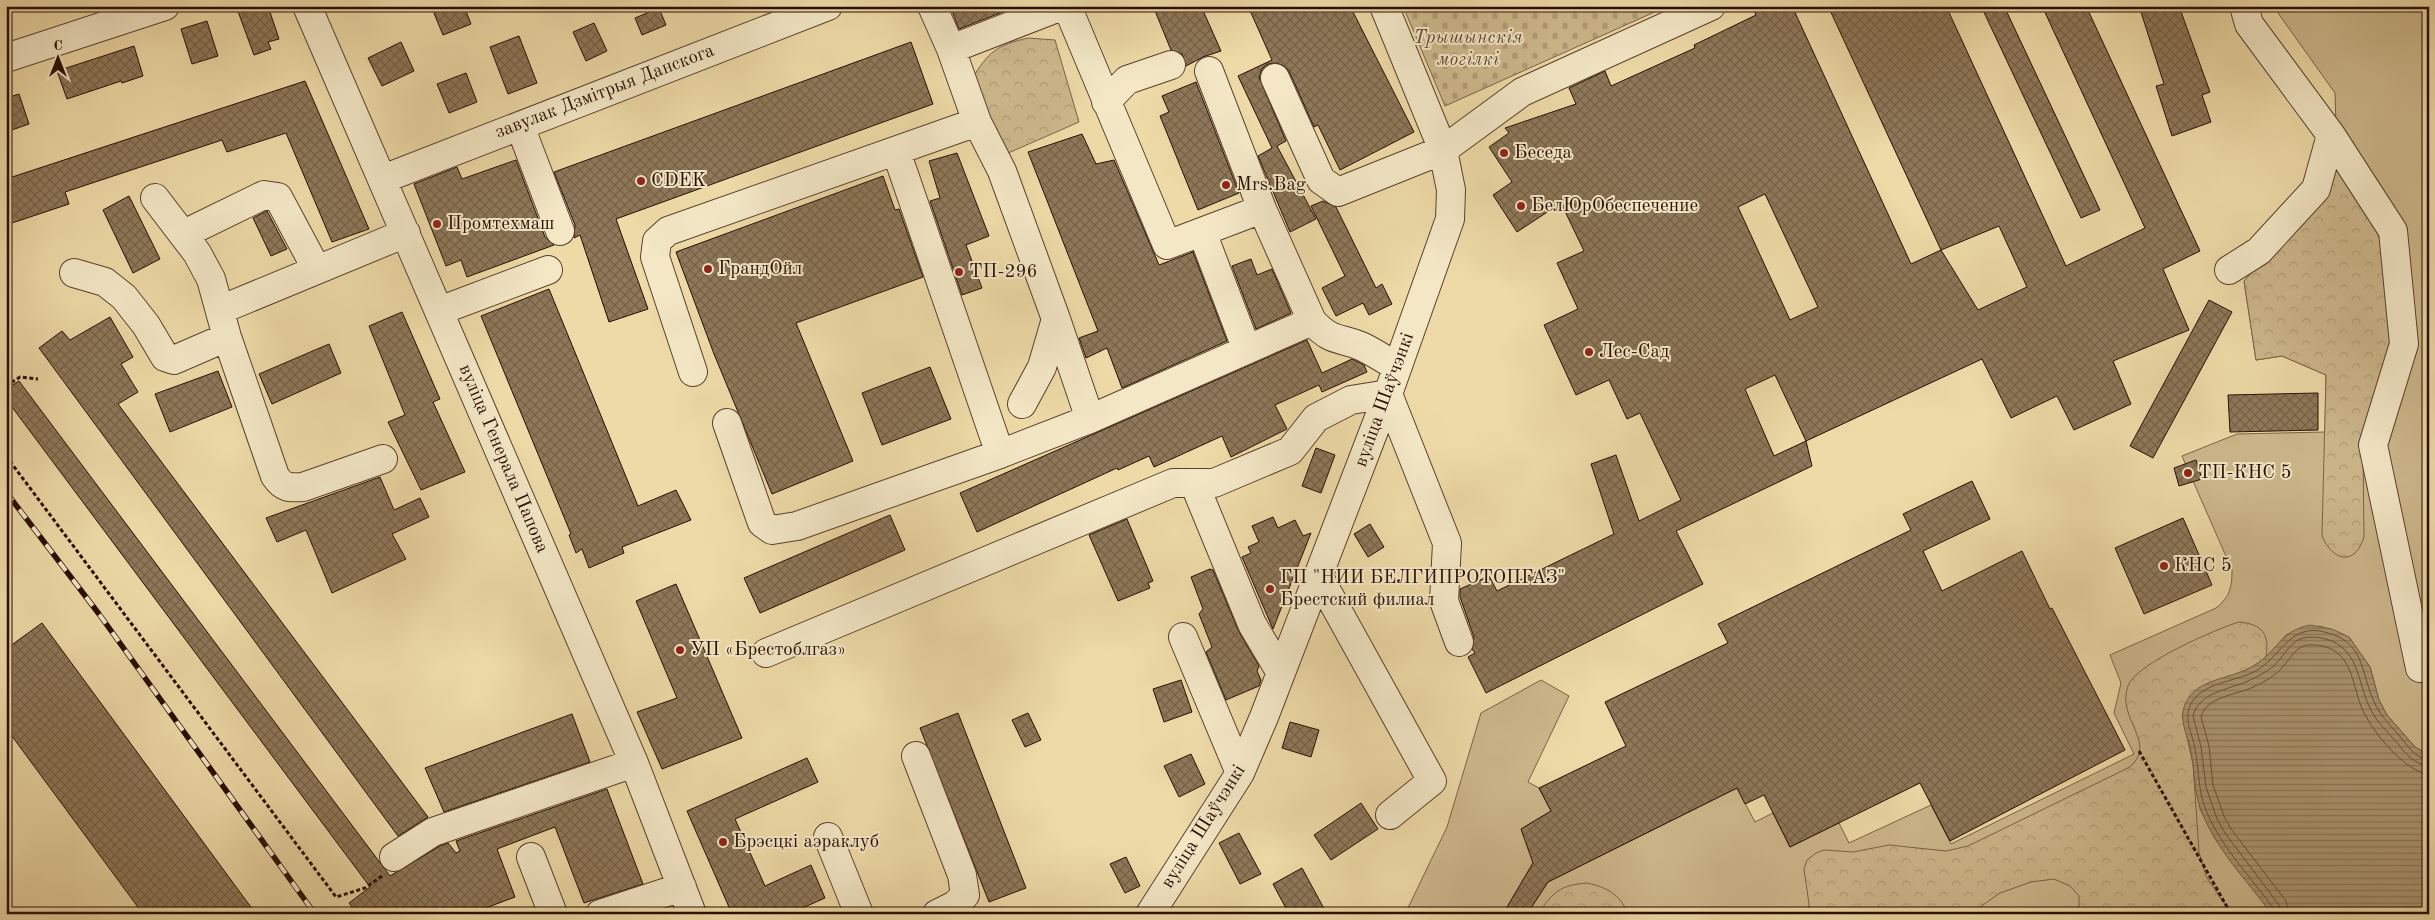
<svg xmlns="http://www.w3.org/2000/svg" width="2435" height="920" font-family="'Old Standard TT',serif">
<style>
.green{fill:#ccb78b;stroke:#7a6248}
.forest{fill:url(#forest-crowns);stroke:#7a6248}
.cemetery{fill:url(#cemetery-stones);stroke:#7a6248}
.water{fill:url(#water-rules);stroke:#765f45}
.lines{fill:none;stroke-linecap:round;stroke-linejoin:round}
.shore{stroke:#69523a;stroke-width:1}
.building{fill:url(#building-cross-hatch);stroke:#280e05;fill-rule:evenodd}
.minor-casing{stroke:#59412e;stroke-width:30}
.path{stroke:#280e05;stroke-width:3;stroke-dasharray:4 2.5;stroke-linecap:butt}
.minor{stroke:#f3e7c6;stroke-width:28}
.rail-casing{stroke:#280e05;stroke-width:5.5}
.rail{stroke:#f3e7c6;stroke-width:4;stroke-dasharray:11;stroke-linecap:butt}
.poi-dot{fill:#8f2418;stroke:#f3e7c6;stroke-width:2}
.labels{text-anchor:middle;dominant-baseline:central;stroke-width:4;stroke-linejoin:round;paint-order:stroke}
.park-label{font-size:19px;font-style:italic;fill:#614934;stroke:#f3e7c6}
.street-label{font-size:19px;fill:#280e05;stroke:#f3e7c6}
.poi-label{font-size:19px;fill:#280e05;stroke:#f3e7c6;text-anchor:start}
</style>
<defs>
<pattern id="forest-crowns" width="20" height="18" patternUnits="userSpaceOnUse" patternTransform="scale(1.25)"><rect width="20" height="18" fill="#ccb78b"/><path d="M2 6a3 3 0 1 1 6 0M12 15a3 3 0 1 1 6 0" fill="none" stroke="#af9c76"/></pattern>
<pattern id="cemetery-stones" width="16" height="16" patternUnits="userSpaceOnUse" patternTransform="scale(1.25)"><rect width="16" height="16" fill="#ccb78b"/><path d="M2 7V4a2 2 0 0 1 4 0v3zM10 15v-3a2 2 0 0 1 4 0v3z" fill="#af9c76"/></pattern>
<pattern id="water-rules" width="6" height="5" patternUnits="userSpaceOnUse" patternTransform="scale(1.25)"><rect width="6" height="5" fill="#aa9570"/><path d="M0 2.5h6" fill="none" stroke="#8a785a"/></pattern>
<pattern id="building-cross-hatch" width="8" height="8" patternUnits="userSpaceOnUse" patternTransform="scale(1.25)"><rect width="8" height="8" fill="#8e7859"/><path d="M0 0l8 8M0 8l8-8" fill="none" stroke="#746148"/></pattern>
</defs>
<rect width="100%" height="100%" fill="#eddaa7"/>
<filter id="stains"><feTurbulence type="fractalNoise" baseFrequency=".004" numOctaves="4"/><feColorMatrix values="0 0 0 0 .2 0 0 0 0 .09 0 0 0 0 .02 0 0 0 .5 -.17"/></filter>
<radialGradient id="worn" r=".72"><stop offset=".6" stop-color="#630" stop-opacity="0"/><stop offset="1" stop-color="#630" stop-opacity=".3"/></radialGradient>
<path class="green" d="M2273,6H2429V755L2415,747L2387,715L2379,700L2370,667L2349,637L2320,626L2287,634L2266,657L2199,807L2215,839L2272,914H1527L1548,882L1737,788L1755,822L1773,813L1790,847L1839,823L1849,843L1931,805L1951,844L2134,754L2114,713L2121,683L2110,655L2216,608C2230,597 2232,587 2232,570L2182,456L2237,434L2325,432L2326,375L2282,356L2256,360L2244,281L2314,206L2337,164L2335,93Z
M1541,680L1569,696L1528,782L1539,788L1551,811L1521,829L1534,861L1503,914H1405L1447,827L1481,713Z"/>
<path class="forest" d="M1028,38L1055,40L1079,122L1006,154L972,79C988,52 997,45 1028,38Z
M2337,164L2370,212L2380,240L2391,330L2389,360L2363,455L2364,537C2355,566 2333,562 2322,536L2326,375L2282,356L2256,360L2244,281L2314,206Z
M2239,622C2262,624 2270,634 2266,657L2254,666L2190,697L2182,715L2193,764L2199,852L2206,876L2221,899L2234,914H2074L2079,907V896L2070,886L2054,879L2031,882L2000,893L1970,914H1808L1809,904L1804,869L1807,860L1816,853L1824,850L1853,852L1889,845L1946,851L1968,846L2130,767C2158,742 2116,719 2128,686C2135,664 2216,629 2239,622Z
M1587,883C1606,887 1620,894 1628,914H1538C1553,892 1560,885 1587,883Z"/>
<path class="cemetery" d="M1403,6H1668L1445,106Z"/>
<path class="water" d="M2310,625L2332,629L2349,637L2370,667L2379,700L2387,715L2415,747L2429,755V914H2272C2246,880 2214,847 2200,807C2193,788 2195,767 2190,747C2185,729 2177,714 2189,697C2203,678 2234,678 2253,666C2278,652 2279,631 2310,625Z"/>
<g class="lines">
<path class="shore" d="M2275,914L2274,909C2250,876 2218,844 2204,805C2198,787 2199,768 2195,749C2192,731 2181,716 2194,699C2208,682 2237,681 2256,671C2279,658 2289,626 2320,631C2367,640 2359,671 2375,704C2382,718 2393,728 2403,740C2409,748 2417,759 2429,760
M2281,914L2279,905L2225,833L2217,819L2206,787L2201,747L2193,716C2199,692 2228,690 2248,681C2257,677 2266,672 2274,666C2282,658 2290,643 2300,639C2309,636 2318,637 2326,639C2359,649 2357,680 2369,706C2376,722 2388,732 2399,745C2406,755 2416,765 2429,766
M2289,914L2286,901L2231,829L2224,816L2213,785L2209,746L2201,717C2206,697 2235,695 2251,688C2262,683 2272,678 2280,670C2287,663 2295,648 2304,646C2310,644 2316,645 2323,646C2352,653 2352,683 2361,706C2369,728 2405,773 2429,774"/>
</g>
<path class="building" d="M236,6H268L279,39L268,42L271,49L254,55Z
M431,6H464L471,24L443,35Z
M950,6H1018L959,29Z
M1153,6H1201L1221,51L1203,57L1186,66L1182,54L1171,50Z
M1248,6H1350L1414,132L1340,170L1318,125L1314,127L1289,71L1284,66L1277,63L1268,64L1262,69L1259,77L1286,141L1277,146L1316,219L1290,232L1258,156L1272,148L1238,76L1272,60Z
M1752,6H1792L1911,264L1941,250L1828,6H1946L2066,266L2145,228L2042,6H2086L2200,251L2163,269L2189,330L2113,361L2131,404L2074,430L2057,396L2011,418L1982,359L1806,441L1812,466L1676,531L1703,584L1486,693L1468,657L1475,653L1472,649L1474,637L1460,597V589L1489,576L1497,591L1614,534L1591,464L1616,455L1639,521L1681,500L1640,413L1627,419L1609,380L1576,395L1544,325L1578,309L1557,263L1584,251L1561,203L1517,232L1493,195L1512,182L1489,147L1509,133L1505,128L1576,104L1569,88L1605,71L1611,86L1695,48L1694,45L1756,15ZM1765,194L1818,307L1790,320L1738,207ZM1999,226L2027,287L1978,310L1941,250ZM1775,375L1806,441L1774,456L1745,389Z
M1981,6H2004L2100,210L2081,218Z
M2139,6H2179L2210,92L2202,95L2211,122L2172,136L2156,86L2164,84Z
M659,8L666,25L642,35L635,18Z
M207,21L218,56L192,64L181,29Z
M594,23L607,51L586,61L573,32Z
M519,36L537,83L508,94L490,47Z
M401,42L414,71L382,86L368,58Z
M911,42L933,104L616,219L648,309L609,322L580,235L574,238L575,225L554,172Z
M134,46L143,76L122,83L121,81L67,99L57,71Z
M466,73L477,102L449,113L437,84Z
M305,81L369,229L332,242L286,133L227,152L222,140L65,192L69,204L6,225V179Z
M1196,82L1239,193L1198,210L1160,116L1169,112L1162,96Z
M19,94L29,124L6,132V98Z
M1082,134L1096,164L1114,160L1159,265L1193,252L1227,341L1122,388L1107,348L1086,358L1079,338L1098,331L1028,152Z
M957,153L989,236L966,245L982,288L962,295L930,201L940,198L929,161Z
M516,160L545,237L554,245L467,277L461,260L446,266L414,184L457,167L462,179Z
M883,176L895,210L899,209L923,277L796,323L853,461L772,494L714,354L676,252Z
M129,196L160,259L133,273L103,210Z
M1323,201L1336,207L1376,288L1382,284L1392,304L1369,315L1363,303L1336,316L1322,288L1345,276L1311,206Z
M267,211L287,249L271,256L253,218Z
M1251,259L1257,275L1272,269L1291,313L1256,329L1232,266Z
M549,289L638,506L676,490L691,520L622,547L624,553L589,568L582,549L576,553L569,535L571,534L481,316Z
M2209,300L2232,312L2153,458L2130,446Z
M402,312L440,399L433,402L465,472L421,490L388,422L405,415L369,326Z
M110,317L133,357L121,364L138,392L118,404L428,817L398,836L39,348L62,331L70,340Z
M1307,340L1322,373L1352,359L1364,365L1367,372L1322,392L1319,385L1275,405L1287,429L1231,457L1222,436L1154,467L1149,456L1118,470L1117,468L977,532L960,493Z
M329,344L341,373L272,404L259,374Z
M930,367L951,419L882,445L862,393Z
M218,371L232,407L170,432L155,394Z
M19,381L390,876L440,846L448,843L456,853L460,851L456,841L607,789L643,884L584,903L555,827L497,849L515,897L483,909L487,914H357L349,903L370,887L6,399V389Z
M2318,393V430L2230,432L2228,395Z
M1316,448L1335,455L1321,493L1302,486Z
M2196,460L2202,479L2179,486L2174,468Z
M380,477L394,510L420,498L429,517L392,534L406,559L332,593L306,530L277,542L266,518Z
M1972,481L1990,519L1923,551L1942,591L2022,551L2050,609L2052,608L2125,750L1950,841L1920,783L1790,847L1764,795L1745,804L1737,788L1548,882L1527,914H1503L1533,863L1521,829L1551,811L1539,788L1626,746L1605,702L1728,643L1718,624L1911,530L1903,514Z
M890,515L905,550L760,613L744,578Z
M1273,517L1278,528L1295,520L1303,536L1311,533L1273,629L1242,557L1251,553L1248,547L1259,542L1252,526Z
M2183,518L2212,585L2144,614L2115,548Z
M1127,519L1153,581L1148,583L1150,588L1118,601L1089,535Z
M1370,524L1384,547L1368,557L1354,534Z
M1210,569L1213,570L1239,632L1259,666L1257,671L1261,680L1259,686L1226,700L1206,652L1212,647L1199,614L1203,609L1191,577Z
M676,584L742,738L662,769L637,712L677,698L636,601Z
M42,623L256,914H143L6,728V649Z
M1181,680L1192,712L1164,722L1153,689Z
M958,713L1026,888L989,902L920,728Z
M1028,713L1041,740L1025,747L1012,720Z
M572,714L590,762L444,812L425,768Z
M1290,722L1319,730L1311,757L1282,748Z
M1191,754L1205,784L1179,797L1164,766Z
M807,758L818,782L735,819L765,886L811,865L825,898L789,914H732L687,811Z
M1361,803L1378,829L1331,860L1314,835Z
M1239,833L1261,874L1240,884L1219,843Z
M1126,857L1140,886L1125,893L1110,864Z
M1302,868L1327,914H1289L1273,884Z"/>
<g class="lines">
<defs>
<path id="minor" d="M307,6L634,763L692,914
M932,6L951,49L977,122L1002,171L1056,319L1042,367L1022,404
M1067,6L1167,245L1262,209L1312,321C1333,344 1339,336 1363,347C1375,353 1386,360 1397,367
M951,49L1062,6
M6,58L165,6
M1209,71L1262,209
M1275,78L1321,180L1338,192L1443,150L1522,92L1711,6
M1106,102L1127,80L1171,65
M520,126L560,231
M2331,135L2393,231L2404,344L2373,445L2420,668
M896,151L1000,454
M383,179L828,6
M155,198L197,253L211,279L227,337L275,476C283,488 289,488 303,487L383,459
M1202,232L1247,350
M184,234L264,195L278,197L317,270
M2229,270L2259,251L2316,189L2331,135L2249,24L2244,6
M74,273L105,282L124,297L146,325L165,357L174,360L227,337
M220,310L406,233
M439,311L548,270
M693,372L655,257L657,241L668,231L977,122
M1090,419L1312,321
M727,423L762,523L772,530L797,526L1000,454L1090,419L1056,319
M1194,483L1252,624L1281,673
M1319,577L1432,781L1390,815
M1183,637L1240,773
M766,653L1173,483H1214L1290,451L1316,418L1351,400L1388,394L1447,543L1444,601L1459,642
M916,756L962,875L965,895L955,905L937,914
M828,837L859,914
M394,857L433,832L634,763
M531,857L553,914
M600,914L682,887
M1150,914L1240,773L1264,717L1388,394L1450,219L1451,190L1443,150L1384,6"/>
</defs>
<use href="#minor" class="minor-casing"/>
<path class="path" d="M6,386L20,377L38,379
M6,456L336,897L365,888L382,876
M2139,751L2231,914"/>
<use href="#minor" class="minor"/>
<defs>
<path id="rail" d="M6,492L99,614L315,914"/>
</defs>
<use href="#rail" class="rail-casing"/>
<use href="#rail" class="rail"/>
</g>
<g class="poi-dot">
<circle cx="1504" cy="153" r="5"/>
<circle cx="641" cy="181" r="5"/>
<circle cx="1226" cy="185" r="5"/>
<circle cx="1521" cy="206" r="5"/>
<circle cx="437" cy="224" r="5"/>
<circle cx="708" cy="269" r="5"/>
<circle cx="959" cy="272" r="5"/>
<circle cx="1589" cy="352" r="5"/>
<circle cx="2188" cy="473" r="5"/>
<circle cx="2164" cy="566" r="5"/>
<circle cx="1270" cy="589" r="5"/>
<circle cx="680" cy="650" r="5"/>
<circle cx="723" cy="842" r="5"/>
</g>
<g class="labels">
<g class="park-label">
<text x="1468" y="38">Трышынскія<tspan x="1468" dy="22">могілкі</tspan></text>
</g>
<g class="street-label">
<text transform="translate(605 92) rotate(-21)">завулак Дзмітрыя Данскога</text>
<text transform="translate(1385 400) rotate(-70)">вуліца Шаўчэнкі</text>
<text transform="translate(503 459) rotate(67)">вуліца Генерала Папова</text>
<text transform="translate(1204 827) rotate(-58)">вуліца Шаўчэнкі</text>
</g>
<g class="poi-label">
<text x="1514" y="153">Беседа</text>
<text x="651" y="181">CDEK</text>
<text x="1236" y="185">Mrs.Bag</text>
<text x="1531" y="206">БелЮрОбеспечение</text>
<text x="447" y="224">Промтехмаш</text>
<text x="718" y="269">ГрандОйл</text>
<text x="969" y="272">ТП-296</text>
<text x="1599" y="352">Лес-Сад</text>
<text x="2198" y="473">ТП-КНС 5</text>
<text x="2174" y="566">КНС 5</text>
<text x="1280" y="578">ГП "НИИ БЕЛГИПРОТОПГАЗ"<tspan x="1280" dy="22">Брестский филиал</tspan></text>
<text x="690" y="650">УП «Брестоблгаз»</text>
<text x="733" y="842">Брэсцкі аэраклуб</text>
</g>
</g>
<rect width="2435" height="920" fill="none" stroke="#eddaa7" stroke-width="25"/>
<rect x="8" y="8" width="2420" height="905" fill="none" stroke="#280e05" stroke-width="2.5"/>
<rect x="12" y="12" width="2410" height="895" fill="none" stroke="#280e05"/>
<g transform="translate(58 58)" stroke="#f3e7c6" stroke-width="4" paint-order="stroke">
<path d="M0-4L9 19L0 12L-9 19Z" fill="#280e05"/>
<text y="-8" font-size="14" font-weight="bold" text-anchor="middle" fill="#280e05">С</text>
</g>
<rect width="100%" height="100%" filter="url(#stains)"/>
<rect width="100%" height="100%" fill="url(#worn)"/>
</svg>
